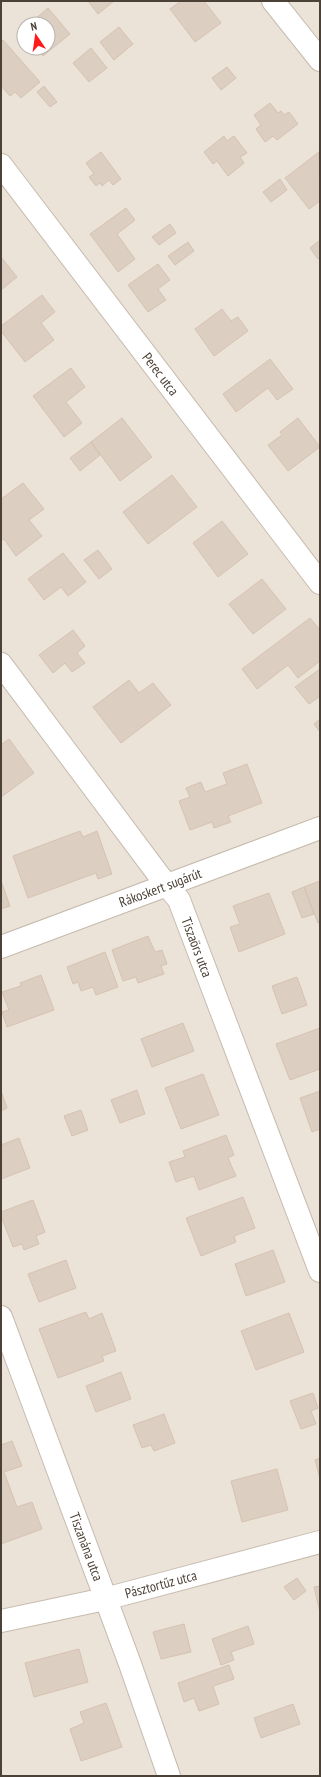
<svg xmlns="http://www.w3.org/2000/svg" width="321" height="1777" font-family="'PT Sans Narrow',sans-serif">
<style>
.residential{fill:#ebe3d8;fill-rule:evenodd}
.building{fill:#ddcec2;stroke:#d6c2b1}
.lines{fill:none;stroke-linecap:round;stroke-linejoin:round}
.minor-casing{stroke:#c7bbaf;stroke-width:24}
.minor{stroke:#fff;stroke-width:22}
.labels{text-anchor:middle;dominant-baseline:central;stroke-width:3.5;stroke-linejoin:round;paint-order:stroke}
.street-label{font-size:14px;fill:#4c4137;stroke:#fff}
</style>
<rect width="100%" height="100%" fill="#f7f2eb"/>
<path class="residential" d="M1,1H320V1776H1ZM24,24H48V48H24Z"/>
<path class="building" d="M88,1H114L98,14Z
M181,1H204L221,23L195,42L170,9Z
M48,8L70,34L43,56L36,48H48V24H29Z
M119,27L133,44L114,60L100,42Z
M3,40L40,82L21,98L15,92L10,96L1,86V41Z
M91,48L107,68L89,82L73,63Z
M227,67L236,78L221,90L212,78Z
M44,86L57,102L50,107L37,92Z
M270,103L278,113L281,111L284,115L289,112L298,124L277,140L273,136L265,142L256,129L261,125L254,115Z
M224,136L227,141L234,136L247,153L240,157L244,163L228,176L217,161L213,164L204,152Z
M101,152L121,179L113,185L109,180L102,186L100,183L96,186L89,177L94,174L86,163Z
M319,152L320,201L309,209L285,178Z
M280,179L287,190L271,202L263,192Z
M126,208L135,220L117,234L135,259L118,272L90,234Z
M170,224L176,233L159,245L152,237Z
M320,240V258L318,259L310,248Z
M188,242L194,251L175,265L168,256Z
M1,257L17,277L1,290Z
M158,264L170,280L158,289L166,300L148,312L128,285Z
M42,295L55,312L41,323L54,340L25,362L1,331V326Z
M222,309L231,321L238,317L248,331L214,356L195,329Z
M270,359L293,389L277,400L268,388L236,412L223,394Z
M71,368L85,387L66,402L82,423L64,437L33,396Z
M122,418L152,457L120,481L91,442Z
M298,418L320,447L288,471L268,445L282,435L280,432Z
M91,442L100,455L80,471L70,458Z
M172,475L197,507L148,544L123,512Z
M23,483L44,509L29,520L42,536L16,556L4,539L1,541V499Z
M222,521L248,554L218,577L193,543Z
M98,550L112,569L99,579L84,560Z
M63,553L86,582L68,596L61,587L44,600L28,579Z
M262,579L286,609L253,634L229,604Z
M310,618L320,630V661L298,678L288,665L257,689L242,669Z
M73,630L85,646L77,653L85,663L72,672L65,663L53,673L39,655Z
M320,669V696L309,704L295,687Z
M129,680L139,693L153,683L171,705L121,743L93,707Z
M320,719V732L314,724Z
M9,739L34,773L1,797V745Z
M247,764L262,803L228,816L231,822L214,828L212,822L190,830L179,801L190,797L186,788L201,782L205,792L227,784L223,773Z
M80,831L83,837L97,831L112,874L98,879L96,873L28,898L13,856Z
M1,881L10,906L1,909Z
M320,881V922L318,923L304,887Z
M304,887L314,914L302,918L292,892Z
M269,893L285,934L239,952L230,927L240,924L233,906Z
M148,936L155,952L162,950L167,964L161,966L164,974L138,983L136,977L123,981L112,950Z
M105,952L118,987L96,995L93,987L81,991L78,982L73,984L67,967Z
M41,975L54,1010L7,1027L2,1012L9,1010L2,992L21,986L20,983Z
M297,977L307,1005L282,1014L272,986Z
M183,1023L194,1051L152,1067L141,1039Z
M320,1028V1069L290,1080L276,1044Z
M203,1074L219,1115L181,1129L165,1088Z
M137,1090L145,1114L120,1123L111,1100Z
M1,1091L7,1108L1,1111Z
M320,1091V1129L312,1132L300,1098Z
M81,1110L88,1130L72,1136L64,1116Z
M226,1135L234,1155L228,1158L236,1176L199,1190L194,1176L176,1182L169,1162L185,1157L183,1151Z
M19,1138L30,1168L1,1179V1145Z
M243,1197L255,1228L234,1236L236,1242L201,1256L186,1218Z
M33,1200L45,1232L36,1236L39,1244L24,1250L22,1244L13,1247L1,1216V1212Z
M273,1250L285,1282L246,1296L235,1264Z
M66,1260L76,1288L39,1302L28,1274Z
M86,1312L89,1319L102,1313L116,1351L102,1356L104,1361L58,1378L39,1329Z
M289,1313L304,1352L256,1370L241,1331Z
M121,1372L131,1399L96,1412L86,1386Z
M313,1393L318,1408L311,1411L316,1424L301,1429L290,1401Z
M164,1414L175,1443L154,1451L151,1445L142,1448L133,1425Z
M12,1441L22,1466L4,1472L17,1507L32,1502L42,1529L1,1544V1445Z
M320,1458V1479L315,1460Z
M277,1469L288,1510L242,1522L231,1481Z
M297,1578L306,1591L294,1600L284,1587Z
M320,1586V1612L314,1587Z
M184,1624L191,1652L161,1659L153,1632Z
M248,1626L254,1644L231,1652L234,1660L221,1665L212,1639Z
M79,1649L88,1682L34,1697L25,1663Z
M229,1665L234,1679L213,1686L219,1704L199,1711L194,1698L184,1702L178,1683Z
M106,1703L122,1747L81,1761L70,1729L84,1723L80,1712Z
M293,1704L300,1724L261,1738L254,1718Z"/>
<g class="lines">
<defs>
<g id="minor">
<path d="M273,1L320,60"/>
<path id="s1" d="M1,165L320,583"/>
<path id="s2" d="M1,664L161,878L179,900L320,1271"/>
<path id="s3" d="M1,947L320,828"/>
<path id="s4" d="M1,1317L130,1664L169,1776"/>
<path id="s5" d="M1,1621L105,1599L320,1542"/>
</g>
</defs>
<use href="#minor" class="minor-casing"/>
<use href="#minor" class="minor"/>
</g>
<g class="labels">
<g class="street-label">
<text stroke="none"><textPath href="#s1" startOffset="263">Perec utca</textPath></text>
<text stroke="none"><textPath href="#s3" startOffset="170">Rákoskert sugárút</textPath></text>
<text stroke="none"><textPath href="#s2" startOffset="346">Tiszaörs utca</textPath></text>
<text stroke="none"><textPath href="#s4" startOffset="245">Tiszanána utca</textPath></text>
<text stroke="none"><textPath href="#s5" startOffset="164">Pásztortűz utca</textPath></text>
</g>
</g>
<rect width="321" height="1777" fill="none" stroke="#4c4137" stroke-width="4"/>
<g transform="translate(36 36) rotate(347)"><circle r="19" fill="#ffffff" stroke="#b7b3af"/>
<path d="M0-3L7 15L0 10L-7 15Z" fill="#ff1b1a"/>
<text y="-6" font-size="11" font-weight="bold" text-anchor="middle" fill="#4c4137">N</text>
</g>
</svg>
